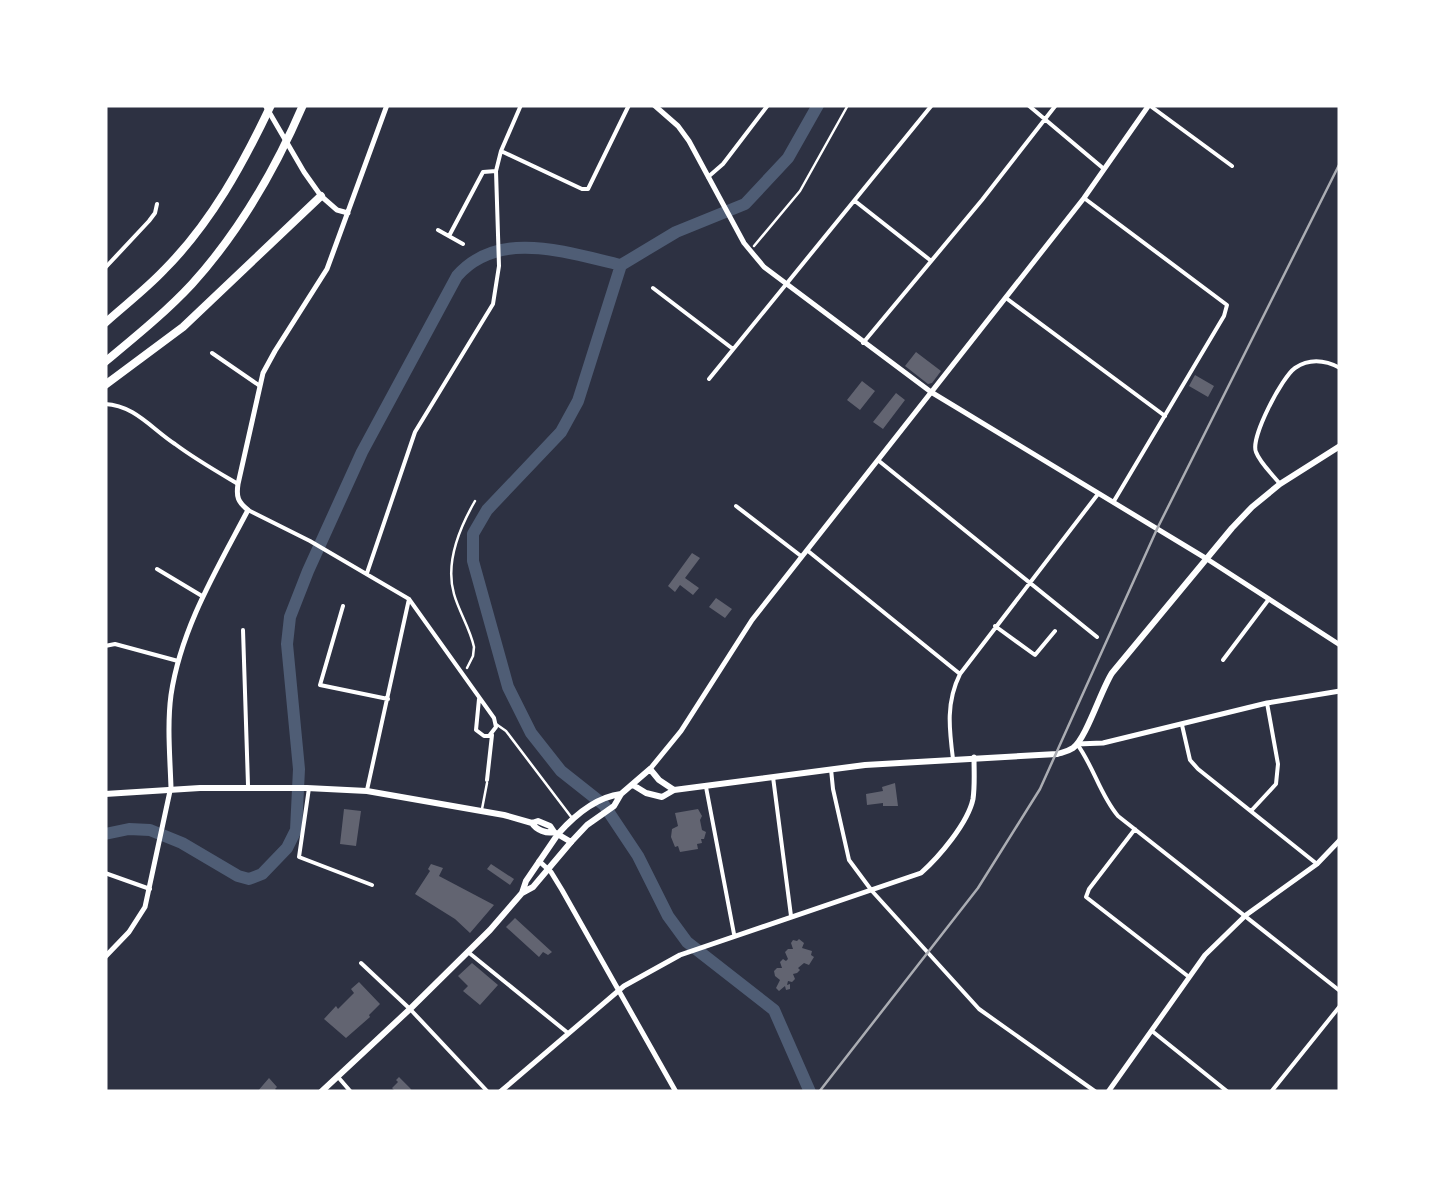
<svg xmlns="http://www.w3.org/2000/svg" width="1445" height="1197" font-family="Georgia,serif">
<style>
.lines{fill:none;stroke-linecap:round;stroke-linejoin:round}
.river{stroke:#4f5d75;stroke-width:12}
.building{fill:#626471}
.path{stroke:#fff;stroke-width:2.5}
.pedestrian{stroke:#fff;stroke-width:2.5}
.minor{stroke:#fff;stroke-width:4}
.tertiary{stroke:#fff;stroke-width:5}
.secondary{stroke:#fff;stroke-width:5}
.primary{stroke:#fff;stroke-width:6}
.trunk{stroke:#fff;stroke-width:6}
.motorway{stroke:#fff;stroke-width:8}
.rail{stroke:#abadb3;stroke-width:2.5}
</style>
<rect width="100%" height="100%" fill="#2d3142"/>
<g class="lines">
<path class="river" d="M621,265L578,401L561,432L487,510L473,534V561L508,687L531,733L561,771L604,805L638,856L668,916L687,942L774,1010L810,1092
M621,265L676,232L745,204L788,158L818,105
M105,834L129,829L150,830L182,843L238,876L249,879L262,874L287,848L296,830L299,769L287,644L290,617L308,571L362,452L457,276C499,228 568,253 621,265"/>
</g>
<path class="building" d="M916,352L941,371L932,383L928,384L905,366Z
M1195,375L1214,386L1208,397L1189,386Z
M862,381L875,391L860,410L847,400Z
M896,393L905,400L883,429L873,422Z
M692,553L700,558L685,578L699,588L693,595L680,585L675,592L668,586Z
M716,598L732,609L725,618L709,607Z
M895,783L898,806H883V803L867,805L866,794L883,791L882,787Z
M344,809L361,811L356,846L340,844Z
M698,809L702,816L700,820L702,830L706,832L704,839H701L702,843L697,844L698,849L680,852L678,846L675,847L671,837L672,829L678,826L675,813Z
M431,864L443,868L439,876L494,905L470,933L455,919L415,894L430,871L428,869Z
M491,864L514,879L510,885L487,869Z
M515,918L552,952L548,955L543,952L539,957L506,927Z
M799,939L804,943L802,948L812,951L811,955L814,957L809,965L804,963L798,968L800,970L797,973L793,974L795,979L792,982L788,981L787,985L790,984V989L786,990L785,986L779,991L776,988L780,980L775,976L774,971L777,968H782L780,962L783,959L786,961L788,959L785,952L788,949H793L791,943L793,940L797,941Z
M472,963L498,985L480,1005L463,991L468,986L458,976Z
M359,982L380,1004L369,1015L370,1017L346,1038L324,1019L336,1006L338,1009L354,993L351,989Z
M399,1077L410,1088L413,1092H396L392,1088L398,1082L396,1080Z
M269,1078L277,1087L275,1089L278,1092H257Z"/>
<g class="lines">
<path class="path" d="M754,246L800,191L848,105
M467,668L473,656L474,647C470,628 459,612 454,594C445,563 460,527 475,501"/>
<path class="pedestrian" d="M496,724L506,731L572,818
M482,809L487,783"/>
<path class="minor" d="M1028,105L1104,169
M1149,105L1232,166
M501,151L582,189H588L629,105
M708,177L723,164L768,105
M1084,198L1227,305L1224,316L1114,501
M855,201L930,260
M438,230L463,244
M449,236L483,172L496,171
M105,268L149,221L155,213L157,204
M653,288L733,349
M1006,298L1165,416
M863,343L982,200L1056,105
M212,353L260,386
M709,379L932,105
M105,404C134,405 152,429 175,444C195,459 216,471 238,484
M879,461L1097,637
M1280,484C1273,475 1260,463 1256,452C1250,438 1282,377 1295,368C1310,358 1325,360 1340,368
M736,506L801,556
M248,510L310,541L409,599L494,718L496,727L489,736H484L476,730L479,699
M808,551L960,674
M157,569L202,596
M367,573L415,432L493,304L499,266L496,171L501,151L521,105
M343,606L320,685L388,699
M995,626L1035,655L1055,631
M243,630L248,785
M105,646L115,644L178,661
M1223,660L1269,599
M1182,725L1190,760L1198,769L1317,864
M1077,744C1094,767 1100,795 1118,816L1340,991
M953,759C949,728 946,702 960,674L1098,494
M831,769L833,789L849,860L872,891L979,1009L1096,1092
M773,777L791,916
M487,780L492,735
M706,787L734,934
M309,788L299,857L372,885
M367,790L409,599
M1251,811L1276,784L1278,764L1267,703
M1135,829L1089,889L1086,897L1189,977
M105,873L150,889
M468,952L568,1033
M361,963L410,1009L488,1092
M1152,1031L1228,1092
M338,1077L351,1092
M1271,1092L1340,1006"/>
<path class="tertiary" d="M265,105L304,172L321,196
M1207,559L1340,645
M1077,744L1103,743L1267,703L1340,691
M105,957L129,932L145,907L170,791
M1108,1092L1205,955L1246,915L1317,864L1340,840"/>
<path class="secondary" d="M654,105L678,126L689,141L744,243L764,267L931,392L1207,559
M321,196L337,210L348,213
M650,769L681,731L752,620L1084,198L1149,105
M171,788C170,757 167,725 171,695C181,628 217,569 248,510C238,502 236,497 238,484L263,373L275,351L327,269L387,105
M539,861L551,872L562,890L676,1092
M500,1092L624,986L680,955L921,873C939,857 968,823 973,799C975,786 974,771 974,757"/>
<path class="primary" d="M522,893L533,887L571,842
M321,1092L410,1009L490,930L522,893L526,881L558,834"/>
<path class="trunk" d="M633,785L646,793L662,797L674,790L865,765L1057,754C1064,752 1067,752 1073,748C1086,739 1101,690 1112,673L1232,528L1252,507L1280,484L1340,446
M105,794L200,788H307L367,791L504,815L532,823L538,821L550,826L554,832L571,842L587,825L614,806L621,794L650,769L659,780L674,790
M532,823C536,830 547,834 554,832
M558,834C574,816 597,797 621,794"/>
<path class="motorway" d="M105,323C125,305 146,289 164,270C211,223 243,164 271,105
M105,362C135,337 166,312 192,284C240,231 275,170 303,105
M105,385L183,327L321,196"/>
<path class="rail" d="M819,1092L978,888L1040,789L1157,529L1340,163"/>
</g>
<rect width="1445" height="1197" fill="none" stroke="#ffffff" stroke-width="215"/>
</svg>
